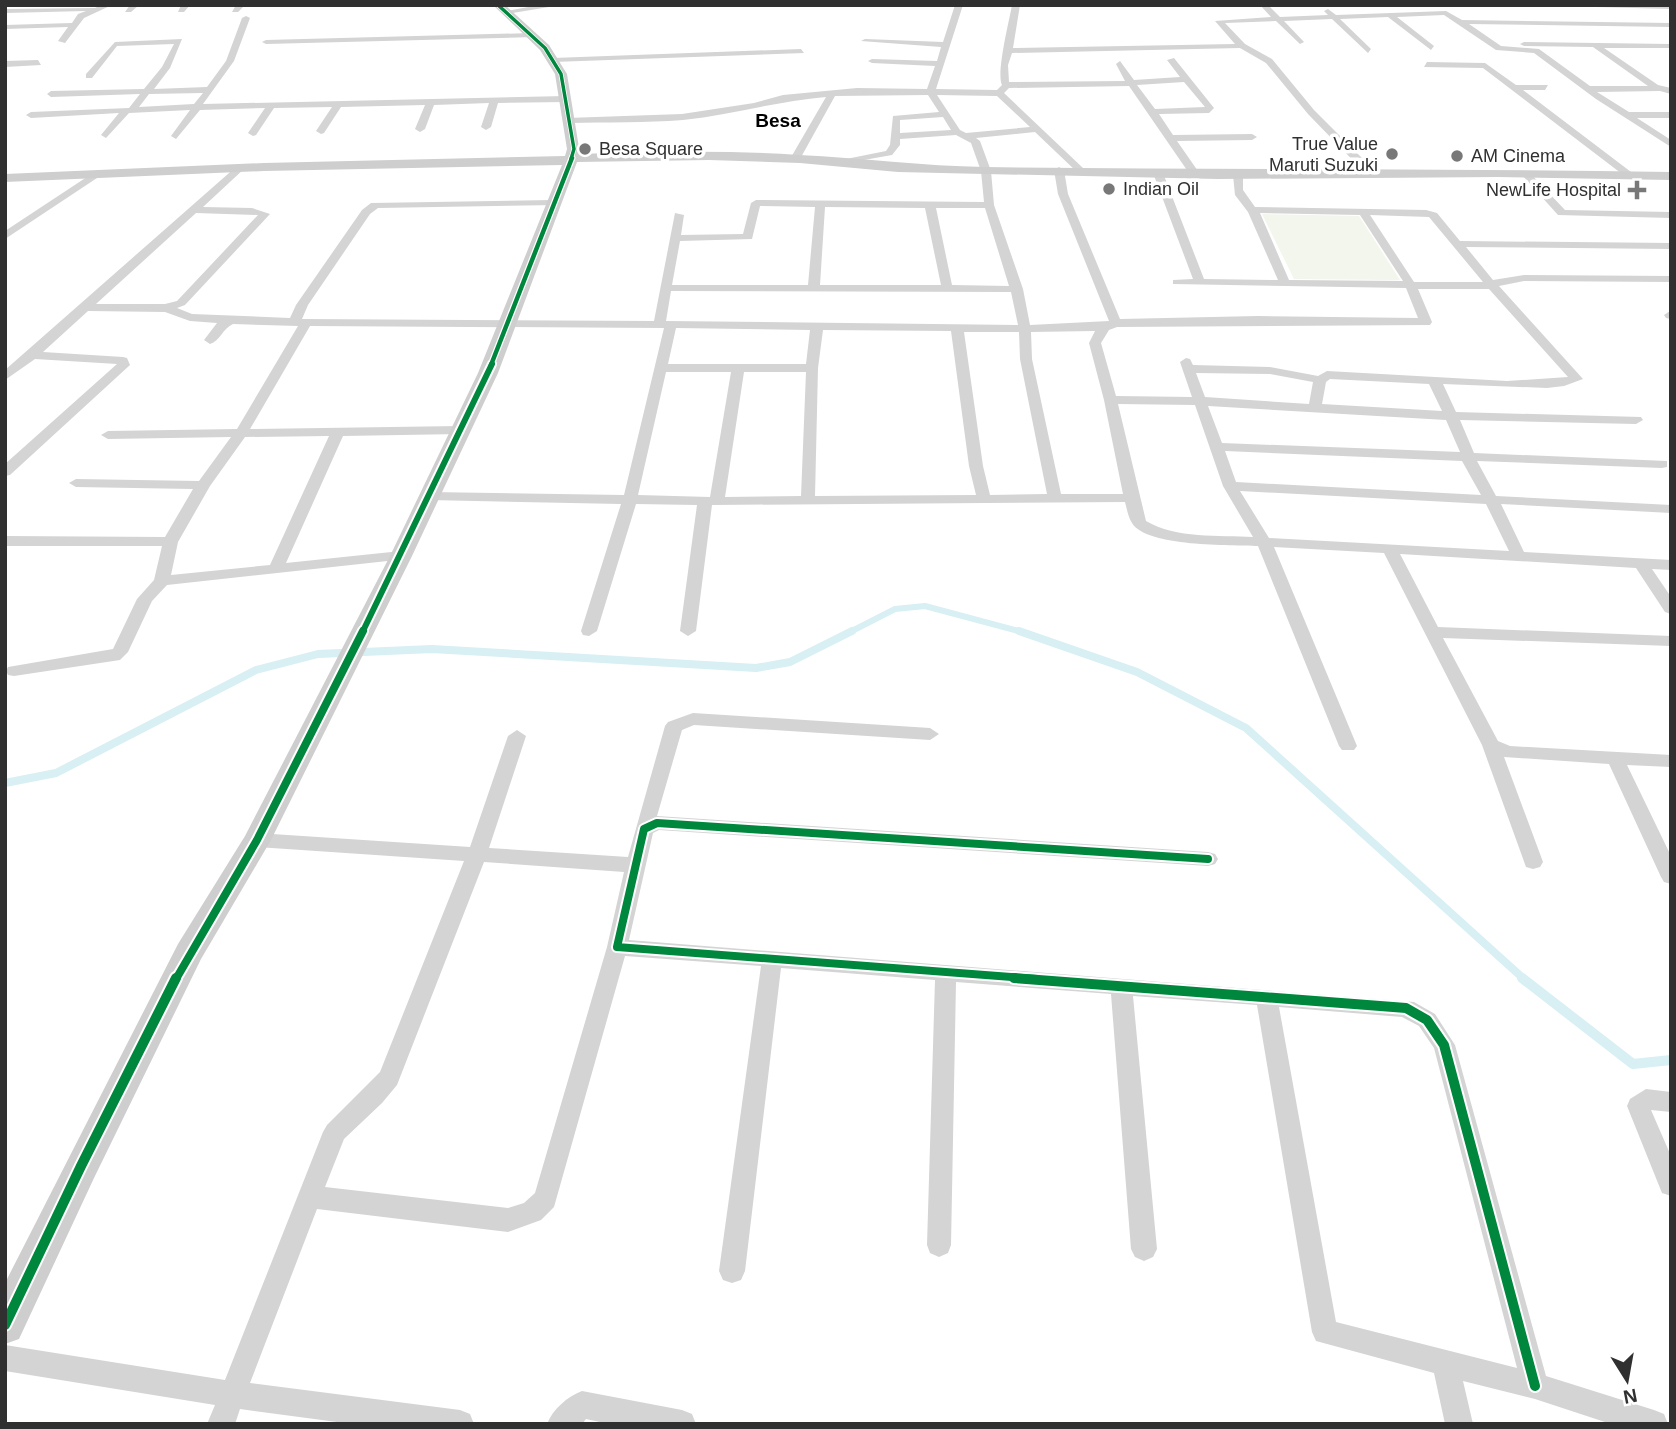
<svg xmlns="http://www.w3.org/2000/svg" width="1676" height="1429" font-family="Arial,sans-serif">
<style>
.green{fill:#f3f6ec}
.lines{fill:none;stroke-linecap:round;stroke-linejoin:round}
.stream-far2{stroke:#d8eff3;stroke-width:6}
.stream-far1{stroke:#d8eff3;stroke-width:8}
.stream{stroke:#d8eff3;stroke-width:10}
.street{fill:#d4d4d4;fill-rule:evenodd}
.secondary{fill:#cecece;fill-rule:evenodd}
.cycleway-far4-casing{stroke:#fff;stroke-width:5}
.cycleway-far3-casing{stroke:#fff;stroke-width:7}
.cycleway-far2-casing{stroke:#fff;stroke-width:10}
.cycleway-far1-casing{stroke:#fff;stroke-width:12}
.cycleway-casing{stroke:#fff;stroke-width:14}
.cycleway-far4{stroke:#00873e;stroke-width:3.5}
.cycleway-far3{stroke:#00873e;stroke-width:4.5}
.cycleway-far2{stroke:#00873e;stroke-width:6}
.cycleway-far1{stroke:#00873e;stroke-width:8}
.cycleway{stroke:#00873e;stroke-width:10}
.poi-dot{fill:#787878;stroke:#fff;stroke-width:2.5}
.labels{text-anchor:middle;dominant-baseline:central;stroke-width:7;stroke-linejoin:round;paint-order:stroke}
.far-poi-label{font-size:18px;fill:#303030;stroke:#fff;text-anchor:start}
.far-neighbourhood-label{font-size:19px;font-weight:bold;fill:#000;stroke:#fff}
</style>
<rect width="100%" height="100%" fill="#fff"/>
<path class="green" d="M1262,214L1359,216L1400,280L1294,279Z"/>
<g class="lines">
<path class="stream-far2" d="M848,633L895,609L925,606L1026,633"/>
<path class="stream-far1" d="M1019,631L1137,672L1246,728L1524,979
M5,783L56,773L256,670L318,654L432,649L756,668L790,662L852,631"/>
<path class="stream" d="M1522,978L1633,1064L1671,1060"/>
<path class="street" d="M101,5H112L84,18L65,43L58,41L68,27L5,29V25L72,23L78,14L86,11L5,13V9L95,8Z
M130,5H139L131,12H125Z
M181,5H190L184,12H178Z
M236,5H245L238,12H232Z
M539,5H561L506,14L502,12Z
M955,5H963L936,89L997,90L1002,85C996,73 1009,22 1012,5H1020L1013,48L1235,44L1215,21L1271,17L1260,5H1268L1280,17L1328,15L1324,11L1328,9L1336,15L1446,11L1462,20L1671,23V27L1469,24L1501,46L1539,49L1590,86H1648L1593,47L1524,46L1520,44L1524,42L1671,44V48H1604L1658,85L1671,88V94L1660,91L1597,92L1629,112H1671V118H1637L1671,140V147L1596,99L1534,53L1496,50L1444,15L1397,17L1434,46L1431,50L1388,17L1340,19L1371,49L1368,53L1332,19L1284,21L1304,42L1300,44L1276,21L1225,23L1245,44L1272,59L1314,110L1377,173V177H1369L1308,114L1266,63L1240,48L1012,53L1008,65L1009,82L1125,81L1116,64L1120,61L1134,80L1180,77L1167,60L1174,58L1214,108L1209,113L1159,114L1173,135L1252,134L1257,137L1252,140L1177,141L1200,174L1199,176H1191L1129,86L1009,88L1004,93L1083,168V172H1077L1035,132L976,138L980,141L991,171L994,205L1023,289L1030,325L1109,321L1058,194L1054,170L1059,167L1064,170L1068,194L1120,319L1258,316L1418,318L1406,288L1173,284V280L1193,279L1153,173L1158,170L1163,173L1204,279L1278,280L1248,212L1235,195L1233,175L1238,172L1243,175V190L1255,207L1426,210L1437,213L1460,241L1671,243V249L1466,247L1493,280L1524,275L1671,276V282L1524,281L1499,286L1583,379L1564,386L1547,388L1443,384L1456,412L1641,417L1643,420L1636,424L1460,420L1474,453L1667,461V467L1662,468L1477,461L1496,496L1671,505V513L1501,504L1524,552L1671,560V570L1652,569L1671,597V614L1665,612L1636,568L1400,554L1438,627L1671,636V646L1443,638L1498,741L1510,746L1671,755V767L1627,765L1671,856V884L1664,882L1661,877L1609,764L1504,757L1543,862L1540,867L1533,869L1526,867L1482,745L1384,553L1274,547L1357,746L1354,750H1342L1339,746L1258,546C1232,545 1146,547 1132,523C1128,517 1127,509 1125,502L712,505L696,631L688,636L680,631L697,505L636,504L597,631L589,636L583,635L581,631L621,504L429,500L422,496L429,492L624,495L664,328L310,326L250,429L460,426L467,430L460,434L343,436L286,563L401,551L409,556L406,559L167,585L152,601L128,652L120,660L14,676L8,675L6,671L8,667L14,666L113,649L137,599L154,580L162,546H5V536L165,537L193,489L76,487L69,483L76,479L199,481L231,437L108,439L101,435L108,431L237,429L298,326L233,324C223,328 220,341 210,344L204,340L217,323L190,321L165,312L88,311L43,352L123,357L127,358L130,365L10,475L5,476V464L117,364L35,359L5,380V370L237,166L245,168L203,207L252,208L270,214L185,305L177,308L192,314L290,318L296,305L362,210L371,203L553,200L558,203L557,205L378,208L370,214L308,305L302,319L654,321L675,213L684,215L681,235L743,234L751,203L756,200L984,202L981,171L971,143L956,135L900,139V145L892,155L841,164V160L886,151L890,145L893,116L939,112L928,95L835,96L800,159L795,162L790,159L826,97C777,101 731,115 683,120C646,123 607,122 570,123L565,120L567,118L682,114L754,103L783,95L857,88L927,89L935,66L872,63L868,61L872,59L937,61L941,47L861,41L865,39L943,42ZM1184,82L1205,107L1155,109L1137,85ZM937,95L997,96L1030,127L966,133L960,130ZM943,117L951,130L900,133V120ZM760,206L815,207L808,285H672L680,241L752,239ZM825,207L925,208L941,285H820ZM936,208H985L1009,286L952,285ZM196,213L258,215L177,301L165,304H96ZM1260,213L1360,215L1403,281L1289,280ZM1370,215L1429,217L1483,282H1414ZM1418,289H1489L1568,377L1507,381L1327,371L1318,376L1270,367L1193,365L1190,359L1186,358L1180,362L1192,397L1116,396L1101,343L1109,330L1117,327L1430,325L1432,322ZM671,291L1011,292L1018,325L666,321ZM676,328L810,330L806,364H668ZM823,330L951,331L969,466L976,495L815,496L818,368ZM1095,331L1089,343L1104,400L1123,494H1061L1032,359L1031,332ZM964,332H1019L1020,359L1047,494L990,495L983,466ZM666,372H731L710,497L638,495ZM744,372H806L801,496L725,497ZM1196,373L1270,374L1313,382L1309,404L1205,397ZM1330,379L1429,384L1442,411L1322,404L1326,382ZM1118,404L1195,405L1223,486L1253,537C1219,535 1176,539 1146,521ZM1208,406L1446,420L1460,452L1222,443ZM329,436L270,565L171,575L178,542L210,486L245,437ZM1225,451L1462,461L1481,495L1236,482ZM1240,491L1486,504L1509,551L1269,538Z
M1592,5H1671V9L1596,7Z
M246,16L250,18L234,61L203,104L566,96L570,99L566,102L498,103L491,127L486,130L481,127L489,103L434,105L425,129L420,132L415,129L425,105L341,107L324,133L321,134L316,131L332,107L274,108L256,135L253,136L248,133L265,108L200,110L176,139L171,136L190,110L129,113L106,138L101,135L119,113L31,118L26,115L31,112L129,108L140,94L51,97L47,94L51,91L144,89L162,67L174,44L117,46L92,78H86V74L115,42L182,39L170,68L154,89L207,87L226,61L242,18ZM203,93L194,104L139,107L149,94Z
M532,33L535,37L266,44L262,42L266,40Z
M801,49L804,53L553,62L549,60L553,58Z
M38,60L41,65L5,67V61Z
M1427,62L1485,63L1516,85H1548L1545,90H1523L1635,175L1626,177L1483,68L1424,67Z
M96,171L101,174L100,176L5,239V231Z
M1522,171H1528L1565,210L1671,212V218L1558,215L1522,175Z
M1670,311L1671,319L1666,318L1664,315Z
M693,713L930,728L939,734L930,740L694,725L682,730L657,816L1208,852L1215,854L1218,859L1215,864L1208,866L659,830L653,833L629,940L1414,1002L1435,1014L1455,1045L1546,1376L1654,1410L1664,1414L1668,1424H1611L1535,1399L1463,1381L1473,1424H1445L1434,1373L1316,1341L1312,1332L1257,1005L1133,996L1157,1249L1153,1257L1144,1261L1135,1257L1131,1249L1111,994L956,982L951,1245L948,1253L939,1257L930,1253L927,1245L935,980L781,968L745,1271L741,1280L732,1283L723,1280L719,1271L761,966L625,956L554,1207L541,1220L508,1232L317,1209L250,1383L460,1410L470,1414L474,1424H352L240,1409L235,1424H207L215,1405L5,1371V1345L225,1380L323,1132L327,1125L380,1072L464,861L257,847L250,845L247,840L250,835L257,833L470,847L508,736L517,730L526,736L489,848L628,857L665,726L668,722ZM484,862L624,872L607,947L535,1193L524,1203L508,1208L325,1187L344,1139L382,1103L397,1085ZM1279,1007L1402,1017L1419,1026L1434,1048L1517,1368L1336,1322Z
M1646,1089L1671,1092V1112L1651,1110L1671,1156V1196L1662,1193L1627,1106L1630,1099Z
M582,1391L682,1410L692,1414L696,1424H609L586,1419L582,1424H547C553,1409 567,1397 582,1391Z"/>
<path class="secondary" d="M493,5H505L549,45L567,74L580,154C653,152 726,150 799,155C861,158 923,166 985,167C1214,170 1442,168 1671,172V180L1498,177L1218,179L898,172L800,163L709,160L577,162L498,373L412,556L271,840L201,959L94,1178L19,1339L5,1344V1283L178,944L245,836L390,556L478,373L562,165L264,171L5,182V174L264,163L565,156L567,149L555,74L540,50Z"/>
<defs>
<path id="cycleway-far4" d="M498,5L545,48L561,74L574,149L571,159"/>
<path id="cycleway-far3" d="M491,365L572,158"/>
<path id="cycleway-far2" d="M362,633L492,364"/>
<path id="cycleway-far1" d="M176,979L257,840L363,631
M1037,979L617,947L644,829L657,823L1208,859"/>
<path id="cycleway" d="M1014,978L1406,1008L1427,1020L1444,1045L1535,1386
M5,1325L81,1166L176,978"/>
</defs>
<use href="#cycleway-far4" class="cycleway-far4-casing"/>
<use href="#cycleway-far3" class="cycleway-far3-casing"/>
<use href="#cycleway-far2" class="cycleway-far2-casing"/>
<use href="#cycleway-far1" class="cycleway-far1-casing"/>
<use href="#cycleway" class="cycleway-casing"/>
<use href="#cycleway-far4" class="cycleway-far4"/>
<use href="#cycleway-far3" class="cycleway-far3"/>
<use href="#cycleway-far2" class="cycleway-far2"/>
<use href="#cycleway-far1" class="cycleway-far1"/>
<use href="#cycleway" class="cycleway"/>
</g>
<g class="poi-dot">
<circle cx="585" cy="149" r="7"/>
<circle cx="1392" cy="154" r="7"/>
<circle cx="1457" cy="156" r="7"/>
<circle cx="1109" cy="189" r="7"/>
<path d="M1633.5 179.5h7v7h7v7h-7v7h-7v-7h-7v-7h7z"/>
</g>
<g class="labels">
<g class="far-poi-label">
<text x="1378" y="144" text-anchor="end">True Value<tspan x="1378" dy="21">Maruti Suzuki</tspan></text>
<text x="599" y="149">Besa Square</text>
<text x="1471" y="156">AM Cinema</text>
<text x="1123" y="189">Indian Oil</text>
<text x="1621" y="190" text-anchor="end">NewLife Hospital</text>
</g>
<g class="far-neighbourhood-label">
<text x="778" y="120">Besa</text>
</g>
</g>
<rect width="1676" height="1429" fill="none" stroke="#303030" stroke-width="14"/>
<g transform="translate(1627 1380) rotate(169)" stroke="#ffffff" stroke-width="5" paint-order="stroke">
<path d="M0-5L12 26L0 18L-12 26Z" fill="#303030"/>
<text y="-10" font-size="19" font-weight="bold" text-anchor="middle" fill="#303030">N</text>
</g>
</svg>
